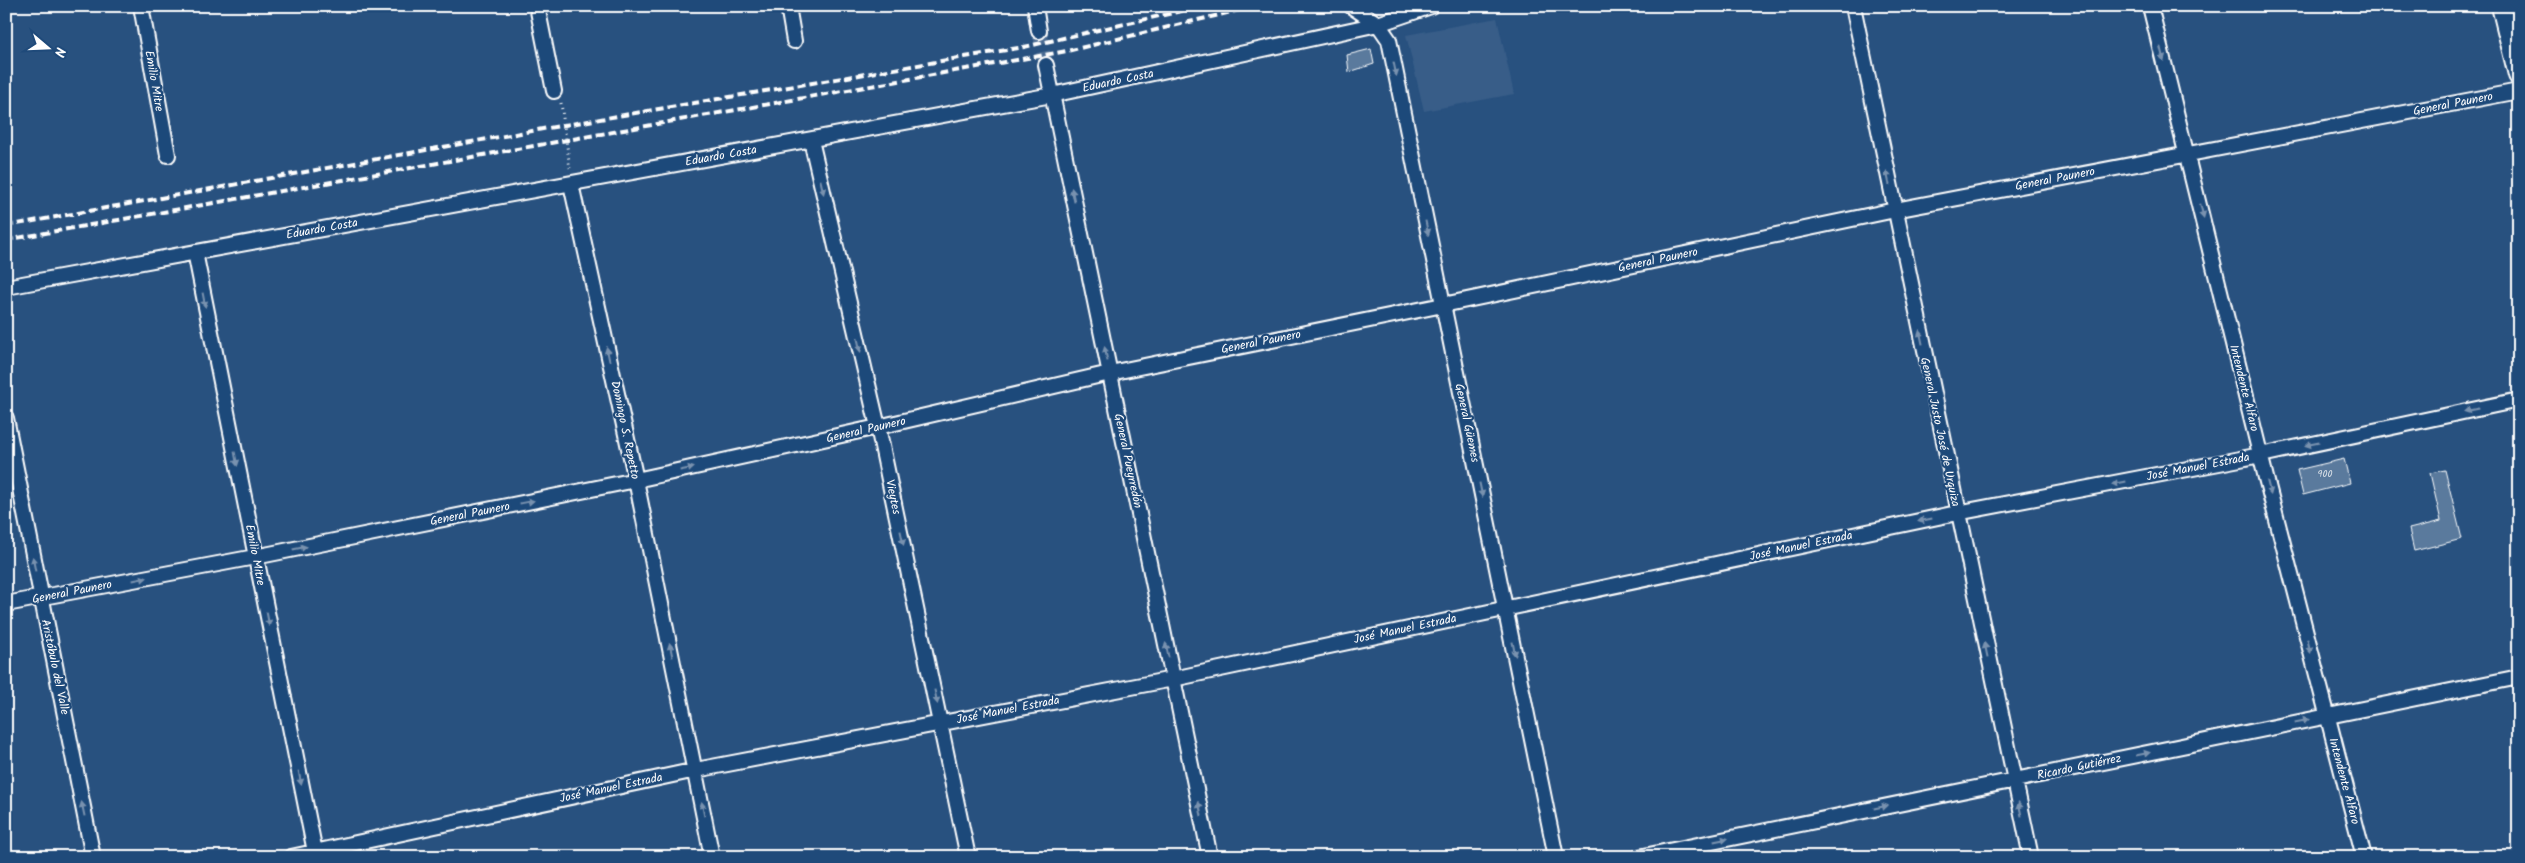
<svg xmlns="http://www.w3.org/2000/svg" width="2525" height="863" font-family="Kalam,sans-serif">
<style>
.built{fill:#375d88}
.building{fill:#5a7a9d;stroke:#fff}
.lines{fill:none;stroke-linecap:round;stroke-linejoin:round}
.street-tunnel{stroke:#486b92;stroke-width:14;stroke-dasharray:14 7;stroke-linecap:butt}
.street-casing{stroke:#fff;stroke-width:18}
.secondary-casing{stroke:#fff;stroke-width:24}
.path{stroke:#fff;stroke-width:3;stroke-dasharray:1 4;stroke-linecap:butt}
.street{stroke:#1f4a7a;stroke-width:14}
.secondary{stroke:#1f4a7a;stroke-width:20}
.rail{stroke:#fff;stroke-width:4;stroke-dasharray:8 4;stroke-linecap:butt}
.oneway{fill:#7992af}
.labels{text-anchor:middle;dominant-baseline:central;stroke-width:4.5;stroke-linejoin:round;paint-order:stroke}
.number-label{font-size:10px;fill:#d6dee6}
.street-label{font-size:12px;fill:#fff;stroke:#1f4a7a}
</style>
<rect width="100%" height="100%" fill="#28517f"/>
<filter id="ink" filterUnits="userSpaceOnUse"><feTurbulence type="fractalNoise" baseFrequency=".02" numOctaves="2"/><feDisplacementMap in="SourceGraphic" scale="10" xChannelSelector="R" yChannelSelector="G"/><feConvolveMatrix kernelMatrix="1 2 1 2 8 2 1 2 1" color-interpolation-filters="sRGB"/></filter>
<g filter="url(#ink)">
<path class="built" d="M1497,18L1514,94L1424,111L1406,35Z"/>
<path class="building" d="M1371,49L1374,64L1349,72L1347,55Z
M2344,459L2350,483L2303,495L2297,470Z
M2445,470L2462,539L2414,551L2409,529L2441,521L2430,473Z"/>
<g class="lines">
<path class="street-tunnel" d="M1039,31L1046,65"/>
<defs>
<path id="street" d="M141,6L168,155
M537,6L554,91
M788,6L794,41
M1035,6L1039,31
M1351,6L1378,24L1389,40L1556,857
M1853,6L2031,857
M2150,6L2266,478L2364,857
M1046,65L1210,857
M811,140L878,427L968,857
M571,184L636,480L712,857
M195,252L316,857
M6,287L1052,95L1378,24L1431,6
M6,418L93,857
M6,604L255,557L636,480L878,427L1110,373L1443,305L1895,210L2519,91
M291,857L696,770L1173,679L1957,513L2261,455L2519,400
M1639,857L2519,677"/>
<path id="secondary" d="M2502,6L2519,75"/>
</defs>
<use href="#street" class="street-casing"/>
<use href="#secondary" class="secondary-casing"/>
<path class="path" d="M561,103L570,168"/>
<use href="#street" class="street"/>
<use href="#secondary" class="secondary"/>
<path class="rail" d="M6,226L565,125L1024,47L1203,6
M6,240L1067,51L1257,6"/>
</g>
<defs><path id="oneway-solid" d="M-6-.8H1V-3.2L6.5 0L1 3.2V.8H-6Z" transform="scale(1.25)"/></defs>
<g class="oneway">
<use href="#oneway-solid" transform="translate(2162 54) rotate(76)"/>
<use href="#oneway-solid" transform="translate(1395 69) rotate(78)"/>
<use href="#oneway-solid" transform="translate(1888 178) rotate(-102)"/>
<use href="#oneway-solid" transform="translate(822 187) rotate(77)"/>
<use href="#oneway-solid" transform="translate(1073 195) rotate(-102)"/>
<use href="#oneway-solid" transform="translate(2202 211) rotate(76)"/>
<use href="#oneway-solid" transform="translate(1427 228) rotate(78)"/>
<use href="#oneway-solid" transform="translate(204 300) rotate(79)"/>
<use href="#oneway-solid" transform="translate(1921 337) rotate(-102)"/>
<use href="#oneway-solid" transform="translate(859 345) rotate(77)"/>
<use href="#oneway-solid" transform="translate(608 354) rotate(-102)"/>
<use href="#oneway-solid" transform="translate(1106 354) rotate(-102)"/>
<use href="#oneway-solid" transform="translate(2471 410) rotate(168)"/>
<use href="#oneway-solid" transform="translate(2312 444) rotate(168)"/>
<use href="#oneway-solid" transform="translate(236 459) rotate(79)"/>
<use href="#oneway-solid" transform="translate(687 469) rotate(-12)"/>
<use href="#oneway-solid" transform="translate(2119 483) rotate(169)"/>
<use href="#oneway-solid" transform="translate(2269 488) rotate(76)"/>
<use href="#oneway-solid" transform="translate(1481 490) rotate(78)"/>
<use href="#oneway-solid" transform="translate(527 502) rotate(-11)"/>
<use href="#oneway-solid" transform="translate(1925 520) rotate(168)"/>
<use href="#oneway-solid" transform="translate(902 538) rotate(78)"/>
<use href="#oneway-solid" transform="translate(300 548) rotate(-11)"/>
<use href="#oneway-solid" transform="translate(34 564) rotate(-101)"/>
<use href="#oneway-solid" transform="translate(140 579) rotate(-11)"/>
<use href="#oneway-solid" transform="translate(268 619) rotate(79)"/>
<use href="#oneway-solid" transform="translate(2309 646) rotate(76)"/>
<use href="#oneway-solid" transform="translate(1514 649) rotate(78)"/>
<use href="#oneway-solid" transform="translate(671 650) rotate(-102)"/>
<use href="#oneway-solid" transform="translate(1167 650) rotate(-102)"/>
<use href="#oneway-solid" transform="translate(1986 650) rotate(-102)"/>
<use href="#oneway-solid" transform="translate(936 697) rotate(78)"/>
<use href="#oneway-solid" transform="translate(2302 721) rotate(-12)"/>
<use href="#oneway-solid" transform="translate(2143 754) rotate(-12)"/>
<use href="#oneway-solid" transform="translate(300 778) rotate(79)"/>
<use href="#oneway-solid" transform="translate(1881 807) rotate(-12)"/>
<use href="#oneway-solid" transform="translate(83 809) rotate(-102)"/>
<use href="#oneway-solid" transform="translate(703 809) rotate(-101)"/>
<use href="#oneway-solid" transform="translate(1200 809) rotate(-102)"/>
<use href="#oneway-solid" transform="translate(2020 809) rotate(-102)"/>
<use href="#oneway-solid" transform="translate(1721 840) rotate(-12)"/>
</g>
</g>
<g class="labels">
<g class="number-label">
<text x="2325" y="474">900</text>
</g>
<g class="street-label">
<text transform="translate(154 81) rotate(80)">Emilio Mitre</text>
<text transform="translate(1118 81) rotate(-12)">Eduardo Costa</text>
<text transform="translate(2453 104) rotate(-11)">General Paunero</text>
<text transform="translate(721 156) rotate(-10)">Eduardo Costa</text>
<text transform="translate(2055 179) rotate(-11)">General Paunero</text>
<text transform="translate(322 229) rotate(-10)">Eduardo Costa</text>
<text transform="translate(1658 260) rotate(-12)">General Paunero</text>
<text transform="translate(1261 342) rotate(-11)">General Paunero</text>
<text transform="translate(2244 388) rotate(76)">Intendente Alfaro</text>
<text transform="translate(1467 423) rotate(78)">General Güemes</text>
<text transform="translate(625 430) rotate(78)">Domingo S. Repetto</text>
<text transform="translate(866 430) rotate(-13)">General Paunero</text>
<text transform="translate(1940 432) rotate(78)">General Justo José de Urquiza</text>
<text transform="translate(1128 461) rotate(78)">General Pueyrredón</text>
<text transform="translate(2198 467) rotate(-11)">José Manuel Estrada</text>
<text transform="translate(893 497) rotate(78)">Vieytes</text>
<text transform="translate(470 514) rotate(-11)">General Paunero</text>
<text transform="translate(1801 546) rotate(-12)">José Manuel Estrada</text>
<text transform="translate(255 555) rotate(79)">Emilio Mitre</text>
<text transform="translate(72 592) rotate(-11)">General Paunero</text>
<text transform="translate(1405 629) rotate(-12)">José Manuel Estrada</text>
<text transform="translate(55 667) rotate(78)">Aristóbulo del Valle</text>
<text transform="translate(1008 710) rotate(-11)">José Manuel Estrada</text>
<text transform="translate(2079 767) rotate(-12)">Ricardo Gutiérrez</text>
<text transform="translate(2344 781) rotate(75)">Intendente Alfaro</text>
<text transform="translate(611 788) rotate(-12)">José Manuel Estrada</text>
</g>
</g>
<rect width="2525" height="863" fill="none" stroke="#1f4a7a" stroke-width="25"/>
<rect x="12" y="12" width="2500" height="838" fill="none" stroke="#fff" stroke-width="2" filter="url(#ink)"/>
<g transform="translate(48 48) rotate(109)" stroke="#1f4a7a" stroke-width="4" paint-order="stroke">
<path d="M0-4L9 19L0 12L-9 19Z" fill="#ffffff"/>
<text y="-8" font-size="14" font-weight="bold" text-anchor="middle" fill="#ffffff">N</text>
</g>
</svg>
